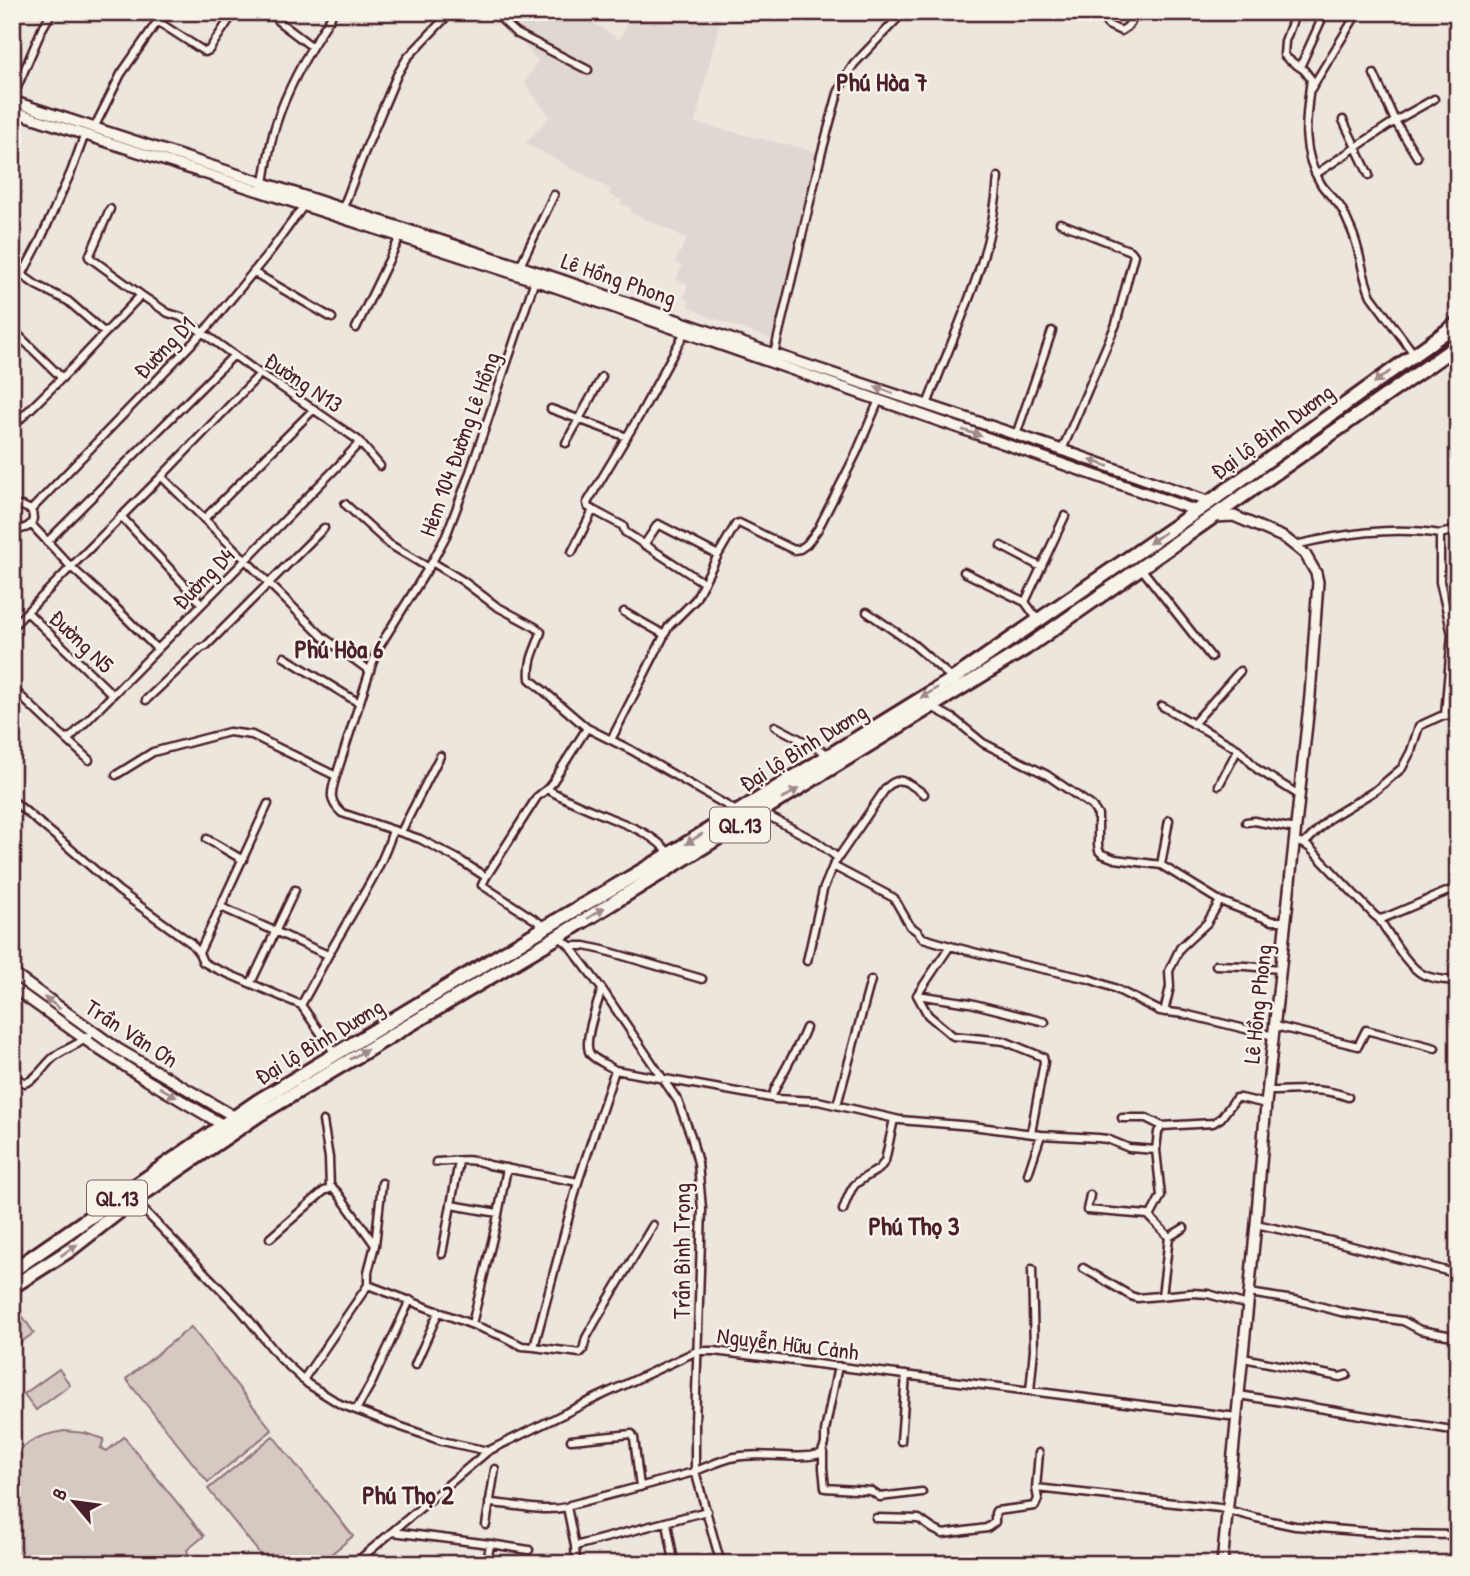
<svg xmlns="http://www.w3.org/2000/svg" width="1470" height="1576" font-family="'Patrick Hand',sans-serif">
<style>
.built{fill:#e0d7d0}
.green{fill:#d5c9c2;stroke:#907476;stroke-width:2}
.lines{fill:none;stroke-linecap:round;stroke-linejoin:round}
.street-casing{stroke:#4a1f2b;stroke-width:11}
.secondary-casing{stroke:#4a1f2b;stroke-width:14}
.highway-casing{stroke:#4a1f2b;stroke-width:18}
.street{stroke:#f7f3e8;stroke-width:6}
.secondary{stroke:#f7f3e8;stroke-width:9}
.highway{stroke:#f7f3e8;stroke-width:12}
.oneway{fill:#a0898a}
.labels{text-anchor:middle;dominant-baseline:central;stroke-width:5;stroke-linejoin:round;paint-order:stroke}
.shield{fill:#f7f3e8;stroke:#7e5f64;stroke-width:2}
.shield-label{font-size:21px;font-weight:bold;fill:#4a1f2b}
.street-label{font-size:23px;fill:#4a1f2b;stroke:#f7f3e8}
.quarter-label{font-size:26px;font-weight:bold;fill:#4a1f2b;stroke:#f7f3e8}
</style>
<rect width="100%" height="100%" fill="#ece6dd"/>
<filter id="ink" filterUnits="userSpaceOnUse"><feTurbulence type="fractalNoise" baseFrequency=".0143" numOctaves="2"/><feDisplacementMap in="SourceGraphic" scale="14" xChannelSelector="R" yChannelSelector="G"/><feConvolveMatrix kernelMatrix="1 2 1 2 8 2 1 2 1" color-interpolation-filters="sRGB"/></filter>
<g filter="url(#ink)">
<path class="built" d="M477,12H576L620,40L631,12H722L695,123L818,152L771,339L705,315L688,306L690,301L684,298L688,284L676,280L682,265L675,262L687,238L630,212L632,208L621,204L622,200L609,195L610,189L526,143L550,117L525,83L538,61L517,37Z"/>
<path class="green" d="M21,1314L34,1333L12,1348V1320Z
M191,1327L272,1430L208,1482L126,1379Z
M59,1369L70,1385L36,1410L24,1394Z
M64,1431L85,1433L104,1439L101,1448L107,1451L124,1437L204,1536L187,1550L189,1557L199,1555L202,1564H12V1458C28,1440 40,1435 64,1431Z
M273,1436L353,1536L319,1564H268L208,1489Z"/>
<g class="lines">
<defs>
<path id="street" d="M494,12L516,33L588,70
M1098,12L1108,25L1121,31L1127,27L1138,12
M1296,12L1285,41L1284,55L1288,59L1304,70L1311,79C1306,117 1300,150 1321,184C1326,192 1333,197 1339,205C1344,211 1347,221 1351,229C1361,250 1361,274 1371,296L1414,354
M157,21L205,52L209,50L233,14
M278,21L311,46
M1300,67L1325,12
M1374,74L1395,121L1417,157
M1311,89L1358,12
M12,99L42,29L52,12
M1343,120L1369,175
M94,128L121,74L164,12
M85,134L71,172L39,243L22,275L36,285L68,301L105,333
M1316,174L1395,121L1434,99
M264,183C267,163 270,143 276,124C288,86 309,50 331,17
M110,209L89,257L141,295
M342,210L365,151L397,75L407,58L451,12
M1060,223L1131,251L1134,255L1116,324L1062,450
M12,266L22,275L12,281
M520,266L554,195
M253,272L332,318
M535,280L468,478L446,536L432,562L379,647L372,664L336,776C331,792 328,801 342,813L420,839L458,859L486,877L482,885L546,927
M356,328L400,237
M12,329L62,378
M774,354L821,155L838,93L846,76L854,64L897,19L901,12
M927,405C955,330 993,258 998,177
M551,409L627,437
M12,427L73,367L141,295L168,313L181,317L260,374L278,385L358,440L380,466
M1016,435L1052,331
M566,443L602,377
M160,478L260,374
M345,504L389,544L429,568
M12,510L15,507L22,506L31,510
M31,510L208,327L269,253L305,204
M593,510L588,507L587,503L641,413L685,332
M121,516L202,604
M204,519L314,409
M12,524L20,529C31,528 36,520 31,510
M31,524L71,567L160,478L162,477L323,637L370,671
M1440,534L1452,531L1458,526
M47,542L234,355
M644,545L658,524L718,555L736,524L739,523L794,550L800,549L807,544L818,529L856,454L879,400
M1295,545C1342,534 1392,526 1440,534V582L1452,634L1445,715
M1001,546L1041,567
M572,552L593,510L623,526L625,532L704,583
M432,562L463,581L496,606L535,627L541,632C536,650 528,658 530,679L587,728L631,750L738,812
M1141,568L1211,657
M964,572L1025,602
M27,612L112,694
M624,612L665,635
M867,612L913,644L953,679
M1038,620L1025,602L1065,516
M12,627L71,567L112,604L157,649
M284,657L359,703
M12,688L65,738L71,737L340,464L360,442
M146,700L201,648L206,646L324,528
M1162,706L1238,749L1257,769L1299,795
M932,707L954,719L983,743L1047,775L1092,806L1098,815V845L1099,851L1102,854L1115,859L1161,865L1220,901L1272,921H1285
M1193,724L1240,671
M775,726L830,755
M587,728L552,783L547,789C564,799 584,807 603,815C627,825 653,833 670,854
M65,738L89,760
M611,740L669,626L695,600L718,555
M116,775L153,752L229,732L252,735L336,776
M1219,785L1238,749
M12,800L59,839L119,891L191,943L199,953L203,962L212,967L301,1005
M761,812L817,842L838,858L833,866L894,898L910,926L917,931L923,938L950,946L1020,964L1089,979L1114,988L1160,1011L1184,1014L1274,1036
M1246,822L1254,821L1296,829
M401,832L440,756
M207,839L243,860
M1300,843L1304,844L1310,848L1374,915L1379,919L1384,918L1458,887
M1304,844L1330,818L1376,790L1402,768L1411,751L1419,726L1441,716L1458,715
M838,858L886,788C901,773 909,784 924,794
M1161,865L1169,820
M486,877L537,797L547,789
M221,907L328,955
M1379,919C1390,935 1407,967 1424,975C1435,980 1446,980 1458,981
M559,936L569,945L602,989L678,1101L691,1136L698,1163L702,1209L695,1424V1471L721,1564
M570,946H585L603,950L702,979
M950,946L917,995L970,1003L1045,1022
M199,953L268,804
M807,961L823,890L833,866
M1216,965L1246,966L1280,969
M251,983L295,890
M602,989C598,1003 581,1044 591,1055C597,1061 608,1065 615,1070
M917,995L928,1015L953,1036L1004,1041L1043,1057L1044,1062L1031,1133
M1164,1012L1170,987L1169,971L1180,948L1207,923L1220,901
M1275,1026L1358,1046L1366,1030L1435,1048
M336,1055L301,1005C315,981 327,956 341,933C360,899 382,868 393,830
M12,1075L25,1083C38,1079 44,1065 54,1057C67,1047 83,1044 93,1032
M1268,1091C1297,1091 1319,1086 1348,1097
M771,1098C781,1074 796,1053 806,1028
M837,1105L871,980
M1122,1118H1146L1162,1126
M323,1121L329,1158L330,1188
M436,1162C455,1161 472,1157 489,1165L578,1182
M1028,1174L1041,1135
M1090,1195L1087,1210L1148,1215L1169,1237
M134,1200L241,1310L280,1358L308,1384L340,1404L393,1424L442,1441L488,1451
M451,1205L498,1213
M843,1210C853,1181 854,1184 879,1169L885,1161L894,1119
M1150,1217L1161,1196L1156,1150
M1256,1224L1340,1243L1458,1274
M270,1238L324,1191L333,1188L338,1193L375,1245
M442,1254L459,1161
M1083,1268L1131,1296L1137,1298L1192,1293L1208,1294L1248,1305
M368,1285L502,1336L522,1346L534,1347L578,1182L615,1070L776,1099L818,1101L900,1120L972,1126L1041,1135L1098,1138L1107,1139L1129,1148L1156,1150L1158,1132L1162,1126L1213,1123L1221,1118L1236,1098H1241L1266,1104
M1249,1293L1300,1301L1341,1312L1403,1321L1420,1330L1458,1337
M1162,1296L1169,1237L1184,1228
M472,1324L496,1225L507,1168
M1457,1337L1455,1365L1458,1368
M534,1347L580,1353L583,1350L586,1338L595,1322L653,1225
M1243,1358L1340,1377L1347,1375
M415,1365L439,1311
M303,1380L368,1285V1272L375,1245L382,1183
M1030,1391L1034,1349L1032,1269
M1239,1395L1458,1431
M356,1410L372,1382L410,1300
M571,1440L632,1434L634,1438L640,1487
M901,1441L906,1375
M823,1452V1468L825,1488L871,1491L880,1497L922,1492
M1036,1488L1039,1453
M489,1503C516,1504 541,1513 567,1507
M876,1518L919,1519L933,1529L943,1534L987,1528L995,1522V1513L996,1511L1035,1506L1038,1499L1036,1488L1220,1508L1257,1518L1295,1526L1394,1534L1458,1535
M667,1523L673,1556L669,1564
M486,1525L495,1469
M392,1532L490,1544L529,1550
M575,1546L707,1511
M354,1564L488,1451L594,1399L697,1351H714L1237,1417
M487,1564L490,1544
M576,1564L575,1546L567,1507L570,1505C610,1495 650,1484 690,1473C705,1468 720,1460 735,1457C763,1451 792,1461 821,1454L825,1444V1431L838,1366"/>
<path id="secondary" d="M12,101L559,279L774,354L1062,450L1210,502
M12,111L555,287L1197,511
M1214,517L1234,516L1285,538L1305,554L1316,573L1318,582L1310,696L1266,1104L1256,1224L1222,1564
M12,973L118,1049L235,1117
M12,987L100,1050L145,1079L223,1125"/>
<path id="highway" d="M12,1271L258,1101L546,927L655,863L953,679L1210,502L1458,323
M12,1287L70,1250L134,1200L260,1114L559,936L1026,648L1458,345"/>
</defs>
<use href="#street" class="street-casing"/>
<use href="#secondary" class="secondary-casing"/>
<use href="#highway" class="highway-casing"/>
<use href="#street" class="street"/>
<use href="#secondary" class="secondary"/>
<use href="#highway" class="highway"/>
</g>
<defs><path id="oneway-solid" d="M-6-.8H1V-3.2L6.5 0L1 3.2V.8H-6Z" transform="scale(1.75)"/></defs>
<g class="oneway">
<use href="#oneway-solid" transform="translate(1382 377) rotate(144)"/>
<use href="#oneway-solid" transform="translate(884 390) rotate(-160)"/>
<use href="#oneway-solid" transform="translate(972 433) rotate(19)"/>
<use href="#oneway-solid" transform="translate(1099 463) rotate(-160)"/>
<use href="#oneway-solid" transform="translate(1157 538) rotate(145)"/>
<use href="#oneway-solid" transform="translate(929 693) rotate(148)"/>
<use href="#oneway-solid" transform="translate(790 794) rotate(-32)"/>
<use href="#oneway-solid" transform="translate(694 839) rotate(148)"/>
<use href="#oneway-solid" transform="translate(596 913) rotate(-32)"/>
<use href="#oneway-solid" transform="translate(52 1003) rotate(-144)"/>
<use href="#oneway-solid" transform="translate(359 1054) rotate(-31)"/>
<use href="#oneway-solid" transform="translate(168 1092) rotate(30)"/>
<use href="#oneway-solid" transform="translate(69 1250) rotate(-35)"/>
</g>
</g>
<g class="labels">
<g class="shield">
<rect x="710" y="807.5" width="60" height="35" rx="5"/>
<rect x="87" y="1180.5" width="60" height="35" rx="5"/>
</g>
<g class="shield-label">
<text x="740" y="825">QL.13</text>
<text x="117" y="1198">QL.13</text>
</g>
<g class="street-label">
<text transform="translate(619 279) rotate(19)">Lê Hồng Phong</text>
<text transform="translate(164 347) rotate(-46)">Đường D1</text>
<text transform="translate(304 382) rotate(34)">Đường N13</text>
<text transform="translate(1272 431) rotate(-36)">Đại lộ Bình Dương</text>
<text transform="translate(459 444) rotate(-70)">Hẻm 104 Đường Lê Hồng</text>
<text transform="translate(203 578) rotate(-45)">Đường D4</text>
<text transform="translate(82 641) rotate(44)">Đường N5</text>
<text transform="translate(803 747) rotate(-32)">Đại lộ Bình Dương</text>
<text transform="translate(1257 1004) rotate(-84)">Lê Hồng Phong</text>
<text transform="translate(132 1033) rotate(33)">Trần Văn Ơn</text>
<text transform="translate(319 1041) rotate(-31)">Đại lộ Bình Dương</text>
<text transform="translate(681 1251) rotate(-90)">Trần Bình Trọng</text>
<text transform="translate(788 1343) rotate(7)">Nguyễn Hữu Cảnh</text>
</g>
<g class="quarter-label">
<text x="882" y="81">Phú Hòa 7</text>
<text x="339" y="648">Phú Hòa 6</text>
<text x="914" y="1225">Phú Thọ 3</text>
<text x="408" y="1494">Phú Thọ 2</text>
</g>
</g>
<rect width="1470" height="1576" fill="none" stroke="#f7f3e8" stroke-width="42"/>
<rect x="21" y="21" width="1428" height="1534" fill="none" stroke="#4a1f2b" stroke-width="2.5" filter="url(#ink)"/>
<g transform="translate(74 1502) rotate(299)" stroke="#f7f3e8" stroke-width="5" paint-order="stroke">
<path d="M0-5L12 26L0 18L-12 26Z" fill="#4a1f2b"/>
<text y="-10" font-size="19" font-weight="bold" text-anchor="middle" fill="#4a1f2b">B</text>
</g>
</svg>
